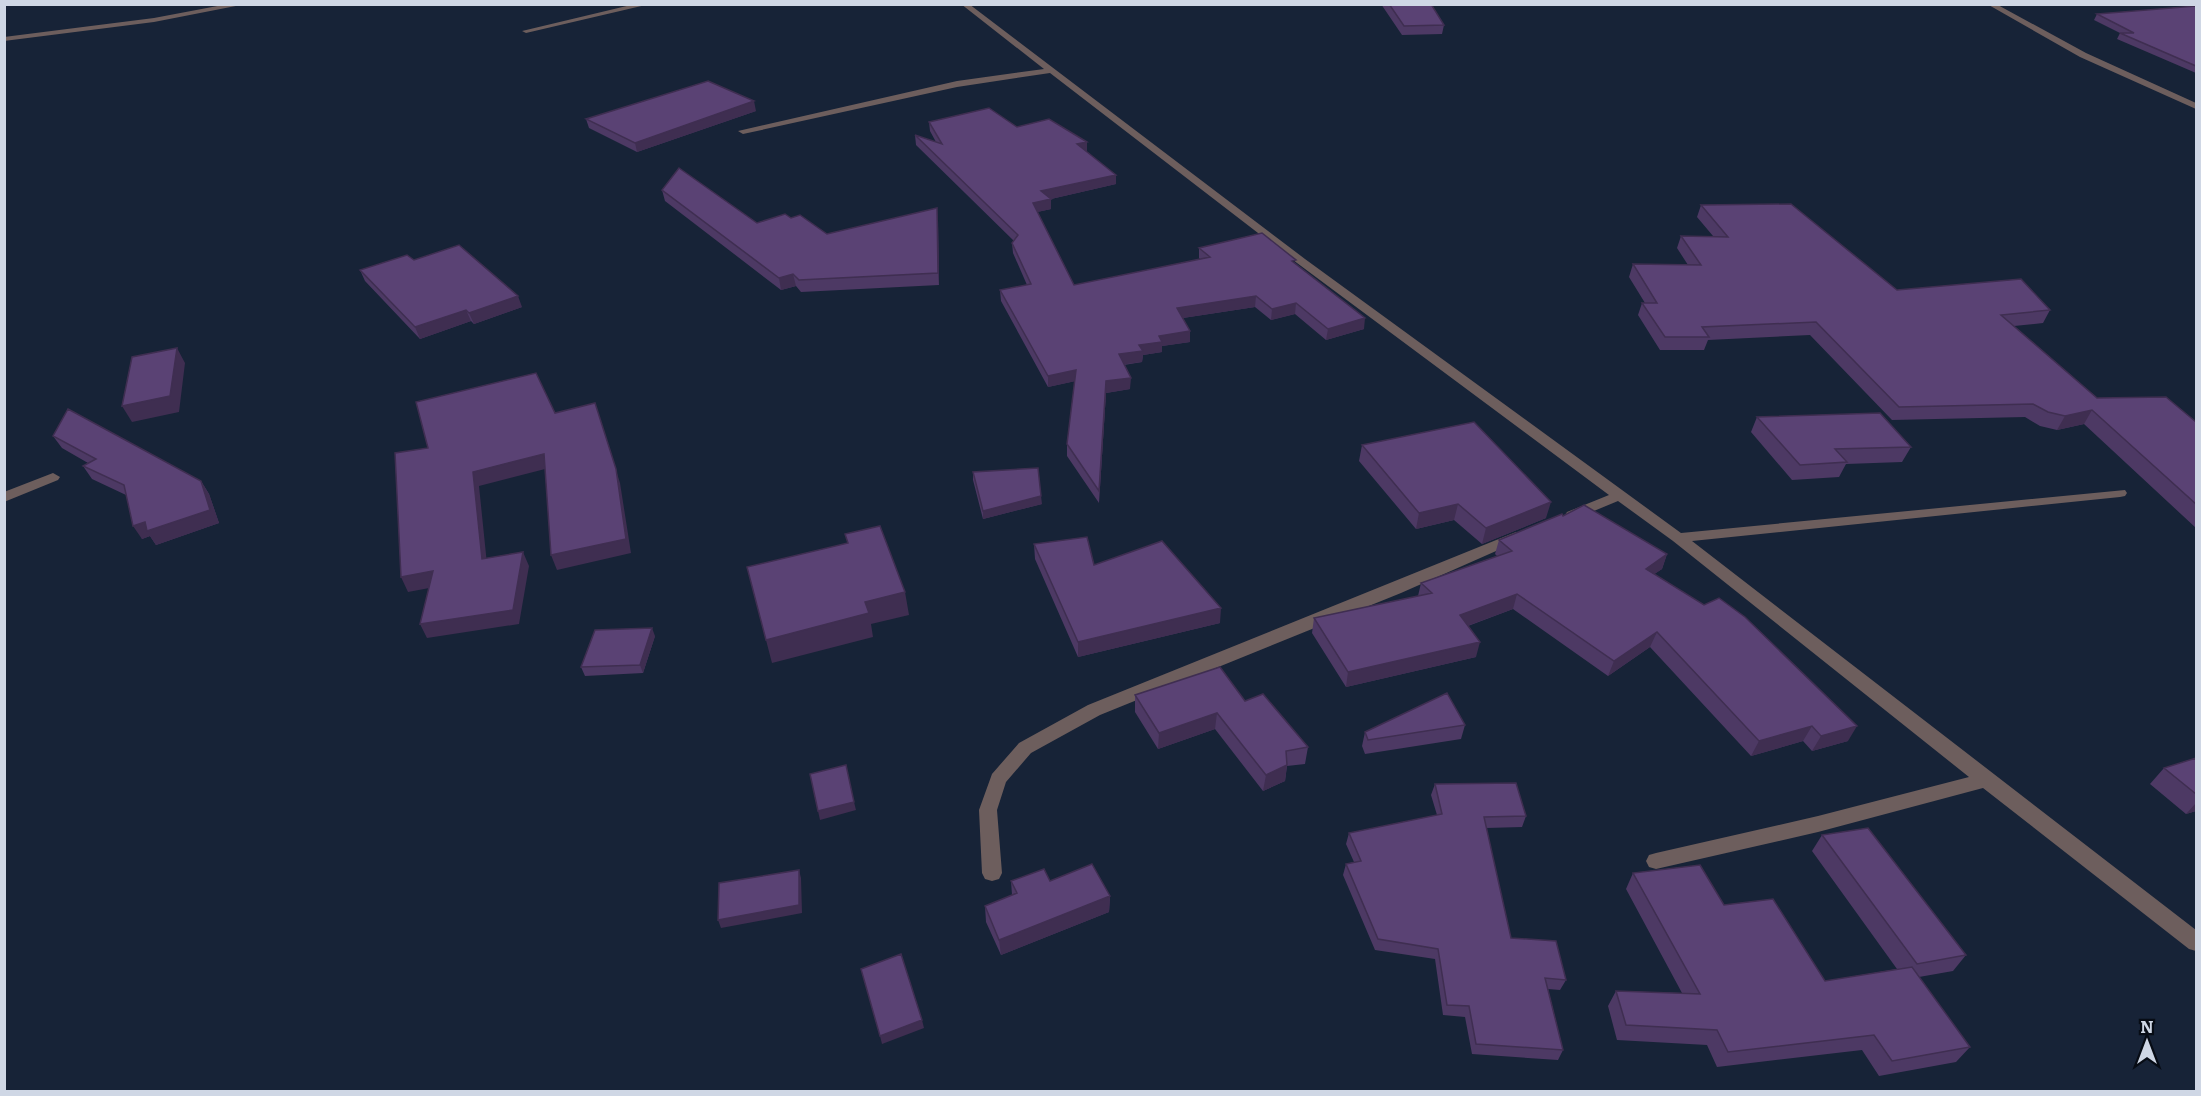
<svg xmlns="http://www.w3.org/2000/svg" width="2201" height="1096" font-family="Literata,serif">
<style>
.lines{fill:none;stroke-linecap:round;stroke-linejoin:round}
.minor{fill:#6d5e5d;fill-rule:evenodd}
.wall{fill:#4d3964}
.shaded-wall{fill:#3f2e51}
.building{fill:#5a4274;stroke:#3f2e51;stroke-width:1.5}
</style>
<rect width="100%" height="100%" fill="#172337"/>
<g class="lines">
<path class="minor" d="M228,4H246L154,22L4,41V37L154,18Z
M635,4H650L526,33L522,31Z
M961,4H969L1305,259L1681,533L2125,490L2127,493L2125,496L2120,497L1692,541L2196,930V951L2189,949L1983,788L1818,832L1656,869L1649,867L1646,861L1649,855L1656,853L1818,816L1969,777L1673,541L1618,501L1577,518H1567L1565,515L1567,512L1609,495L1297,263L1050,73L957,87L743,134L738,131L957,81L1044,69Z
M1987,4H1996L2086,53L2196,103V109L2080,57Z
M53,473L60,477L58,480L4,502V492Z
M1516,532L1523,537L1521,540L1401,593L1100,715L1031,753L1006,782L997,810L1002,873L999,879L992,881L985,879L982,873L979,810L992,774L1019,743L1088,705Z"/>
</g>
<path class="wall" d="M1381,4H1431L1444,25L1442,34L1402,35Z
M2196,6V73L2117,39L2120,33L2094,20L2097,14Z
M756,111L637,152L589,128L586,119Z
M929,122L1017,127L1087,142L1086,151L1116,175V184L1051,199V209L1037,212L1074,285L1200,259L1199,258V248L1295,263L1364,329L1326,340L1295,314L1271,320L1255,307L1183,318L1190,331V342L1162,346V352L1143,355L1142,362L1124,365L1130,389L1106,393L1099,503L1067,456V444L1075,381L1048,387L1001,301L1000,290L1027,285L1013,253L1012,243L1014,241L916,145L915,135L936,142L930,131Z
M662,190L757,223L791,218L827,234L938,220L939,285L801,292L796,286L781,290L665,201Z
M1701,205L1897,290L2050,310L2043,323L2014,326L2097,398L2196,422V528L2084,424L2057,430L2040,426L2025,417L1892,420L1810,335L1708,340L1704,350H1660L1638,315L1642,303H1645L1629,277L1633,264L1688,265L1677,248L1681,236H1713L1697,217Z
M414,260L522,307L474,324L471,321L420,339L365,281L360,270Z
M1757,417L1911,447L1902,462L1846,464L1839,477L1792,480L1751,432Z
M53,436L201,481L209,494L219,523L156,545L150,536L142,539L126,495L92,479L83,466L88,463L62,448Z
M1362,445L1546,518L1482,544L1454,520L1416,529L1359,461Z
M973,472L1042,504L983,519L973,480Z
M1563,516L1667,554L1662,569L1654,574L1848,741L1812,751L1803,741L1751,756L1650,647L1608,676L1513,609L1468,626L1476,657L1346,687L1312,633L1314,618L1418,596L1421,583L1497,556L1495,554L1499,540Z
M1034,544L1094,565L1220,623L1078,657L1035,559Z
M655,636L643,673L585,676L581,667Z
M1135,695L1245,701L1308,747L1305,764L1287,766L1285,781L1263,791L1215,729L1158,749L1135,712Z
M1465,725L1461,739L1365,754L1362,746L1365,732Z
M2196,758V811L2186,814L2150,784L2164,768Z
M1435,784L1526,816L1522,827L1486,828L1511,938L1566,980L1560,990L1548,989L1563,1050L1558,1060L1472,1054L1465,1017L1443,1015L1435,959L1375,950L1343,875L1346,864L1354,862L1346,844L1349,833L1437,815L1431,795Z
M1822,835L1966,955L1953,971L1919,977L1970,1047L1956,1062L1879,1076L1862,1050L1717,1067L1707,1045L1617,1040L1608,1006L1616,991L1682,993L1626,889L1633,873L1724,905L1825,981L1897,969L1812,851Z
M1011,881H1050L1110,896L1109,912L1001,955L986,922L985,906L1012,895Z"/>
<path class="shaded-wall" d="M754,101L756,111L637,152L635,143Z
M1087,142V151L1077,154V144Z
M1116,175V184L1051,199V209L1033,213V203L1041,191Z
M937,208L938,220L939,285L938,273Z
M793,274L796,286L781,290L779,278Z
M518,296L522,307L474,324L469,313Z
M1256,296L1255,307L1176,319L1177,308Z
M1296,303L1295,314L1271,320L1272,309Z
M466,310L471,321L420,339L415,327Z
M1365,318L1364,329L1326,340L1328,329Z
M1190,331V342L1162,346V352L1143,355L1142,362L1119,365V354L1159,336Z
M177,348L185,363L179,412L132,422L122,406Z
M1076,370V381L1048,387V376Z
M1131,378L1130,389L1106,393L1099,503L1106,381Z
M595,403L620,483L631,553L557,570L551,555Z
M2092,410L2084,424L2057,430L2065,416Z
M544,454L549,468L479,486L488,574L482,559L473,472Z
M201,481L209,494L219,523L156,545L150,536L142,539L133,526L145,522Z
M1041,496L1042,504L983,519V511Z
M1551,502L1546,518L1482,544L1486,528Z
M1458,504L1454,520L1416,529L1419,513Z
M523,552L529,566L519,624L427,638L420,624Z
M1667,554L1662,569L1640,584L1646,569Z
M433,571L440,586L408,592L401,577Z
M905,592L909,615L871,624L873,637L772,663L766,640L865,602Z
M1517,594L1513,609L1456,630L1460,615Z
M1221,608L1220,623L1078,657V642Z
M652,628L655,636L643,673L640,665Z
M1657,632L1650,647L1608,676L1614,661Z
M1480,642L1476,657L1346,687L1348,672Z
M1217,713L1215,729L1158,749L1159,733Z
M1812,726L1803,741L1751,756L1759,741Z
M1857,726L1848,741L1812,751L1821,736Z
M1287,765L1285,781L1263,791L1266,775Z
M854,802L856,810L820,820L818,811Z
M2196,803V811L2186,814Z
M799,870L801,878L802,913L721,928L718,920Z
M1110,896L1109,912L1001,955L999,940Z
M922,1020L924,1028L882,1044L880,1036Z"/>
<path class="building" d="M1389,4H1431L1444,25L1404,26Z
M2196,6V66L2120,33H2134L2097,14Z
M708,81L754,101L635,143L586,119Z
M989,108L1017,127L1049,119L1087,142L1077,144L1116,175L1041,191L1051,199L1033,203L1074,285L1210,257L1199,248L1262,233L1296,260L1292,261L1365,318L1328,329L1296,303L1272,309L1256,296L1177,308L1190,331L1159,336L1162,342L1139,345L1143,351L1119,354L1131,378L1106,381L1099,491L1067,444L1076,370L1048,376L1000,290L1031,284L1012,243L1018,235L915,135L942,144L929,122Z
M679,168L757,223L785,214L791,218L800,215L827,234L937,208L938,273L799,280L793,274L779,278L662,190Z
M1791,204L1897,290L2021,279L2050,310L2001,315L2097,398L2166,397L2196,422V504L2092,410L2065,416L2048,412L2033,404L1899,407L1816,322L1702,327L1709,337H1665L1642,303H1657L1633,264L1701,265L1681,236L1728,237L1701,205Z
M459,245L518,296L469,313L466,310L415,327L360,270L407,255L414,260Z
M177,348L170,396L122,406L132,357Z
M536,373L555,413L595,403L616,469L626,539L551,555L544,454L473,472L482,559L523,552L513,610L420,624L433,571L401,577L395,453L428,448L416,402Z
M68,409L201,481L210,510L147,531L145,522L133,526L124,485L83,466L96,459L53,436Z
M1880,413L1911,447L1835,449L1847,462L1800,465L1757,417Z
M1474,422L1551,502L1486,528L1458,504L1419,513L1362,445Z
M1038,468L1041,496L983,511L973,472Z
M1584,505L1667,554L1646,569L1704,605L1719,598L1745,617L1857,726L1821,736L1812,726L1759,741L1657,632L1614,661L1517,594L1460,615L1480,642L1348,672L1314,618L1432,593L1421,583L1512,551L1499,540L1562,514L1563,516Z
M880,526L905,592L865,602L869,613L766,640L747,567L848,543L845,534Z
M1087,537L1094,565L1162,541L1221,608L1078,642L1034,544Z
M652,628L640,665L581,667L595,630Z
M1220,667L1245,701L1263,694L1308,747L1286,751L1287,765L1266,775L1217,713L1159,733L1135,695Z
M1447,693L1465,725L1368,740L1365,732Z
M2196,758V794L2164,768Z
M846,765L854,802L818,811L810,774Z
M1516,783L1526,816L1484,817L1511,938L1556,941L1566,980L1545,978L1563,1050L1476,1044L1469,1006L1447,1005L1438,949L1378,939L1346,864L1361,861L1349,833L1442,814L1435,784Z
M1868,828L1966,955L1917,964L1822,835Z
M1092,864L1110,896L999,940L985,906L1017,893L1011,881L1044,869L1050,881Z
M1700,865L1724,905L1773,899L1825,981L1912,967L1970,1047L1892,1061L1874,1035L1728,1052L1717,1030L1626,1025L1616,991L1700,994L1633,873Z
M799,870V905L718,920L719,883Z
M901,954L922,1020L880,1036L861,969Z"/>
<rect width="2201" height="1096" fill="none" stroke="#cfd7e5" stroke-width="12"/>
<g transform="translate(2147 1042)" stroke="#070c15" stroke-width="4.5" paint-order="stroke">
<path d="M0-4.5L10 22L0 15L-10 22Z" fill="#cfd7e5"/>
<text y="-9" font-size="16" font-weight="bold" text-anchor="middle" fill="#cfd7e5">N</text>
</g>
</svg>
